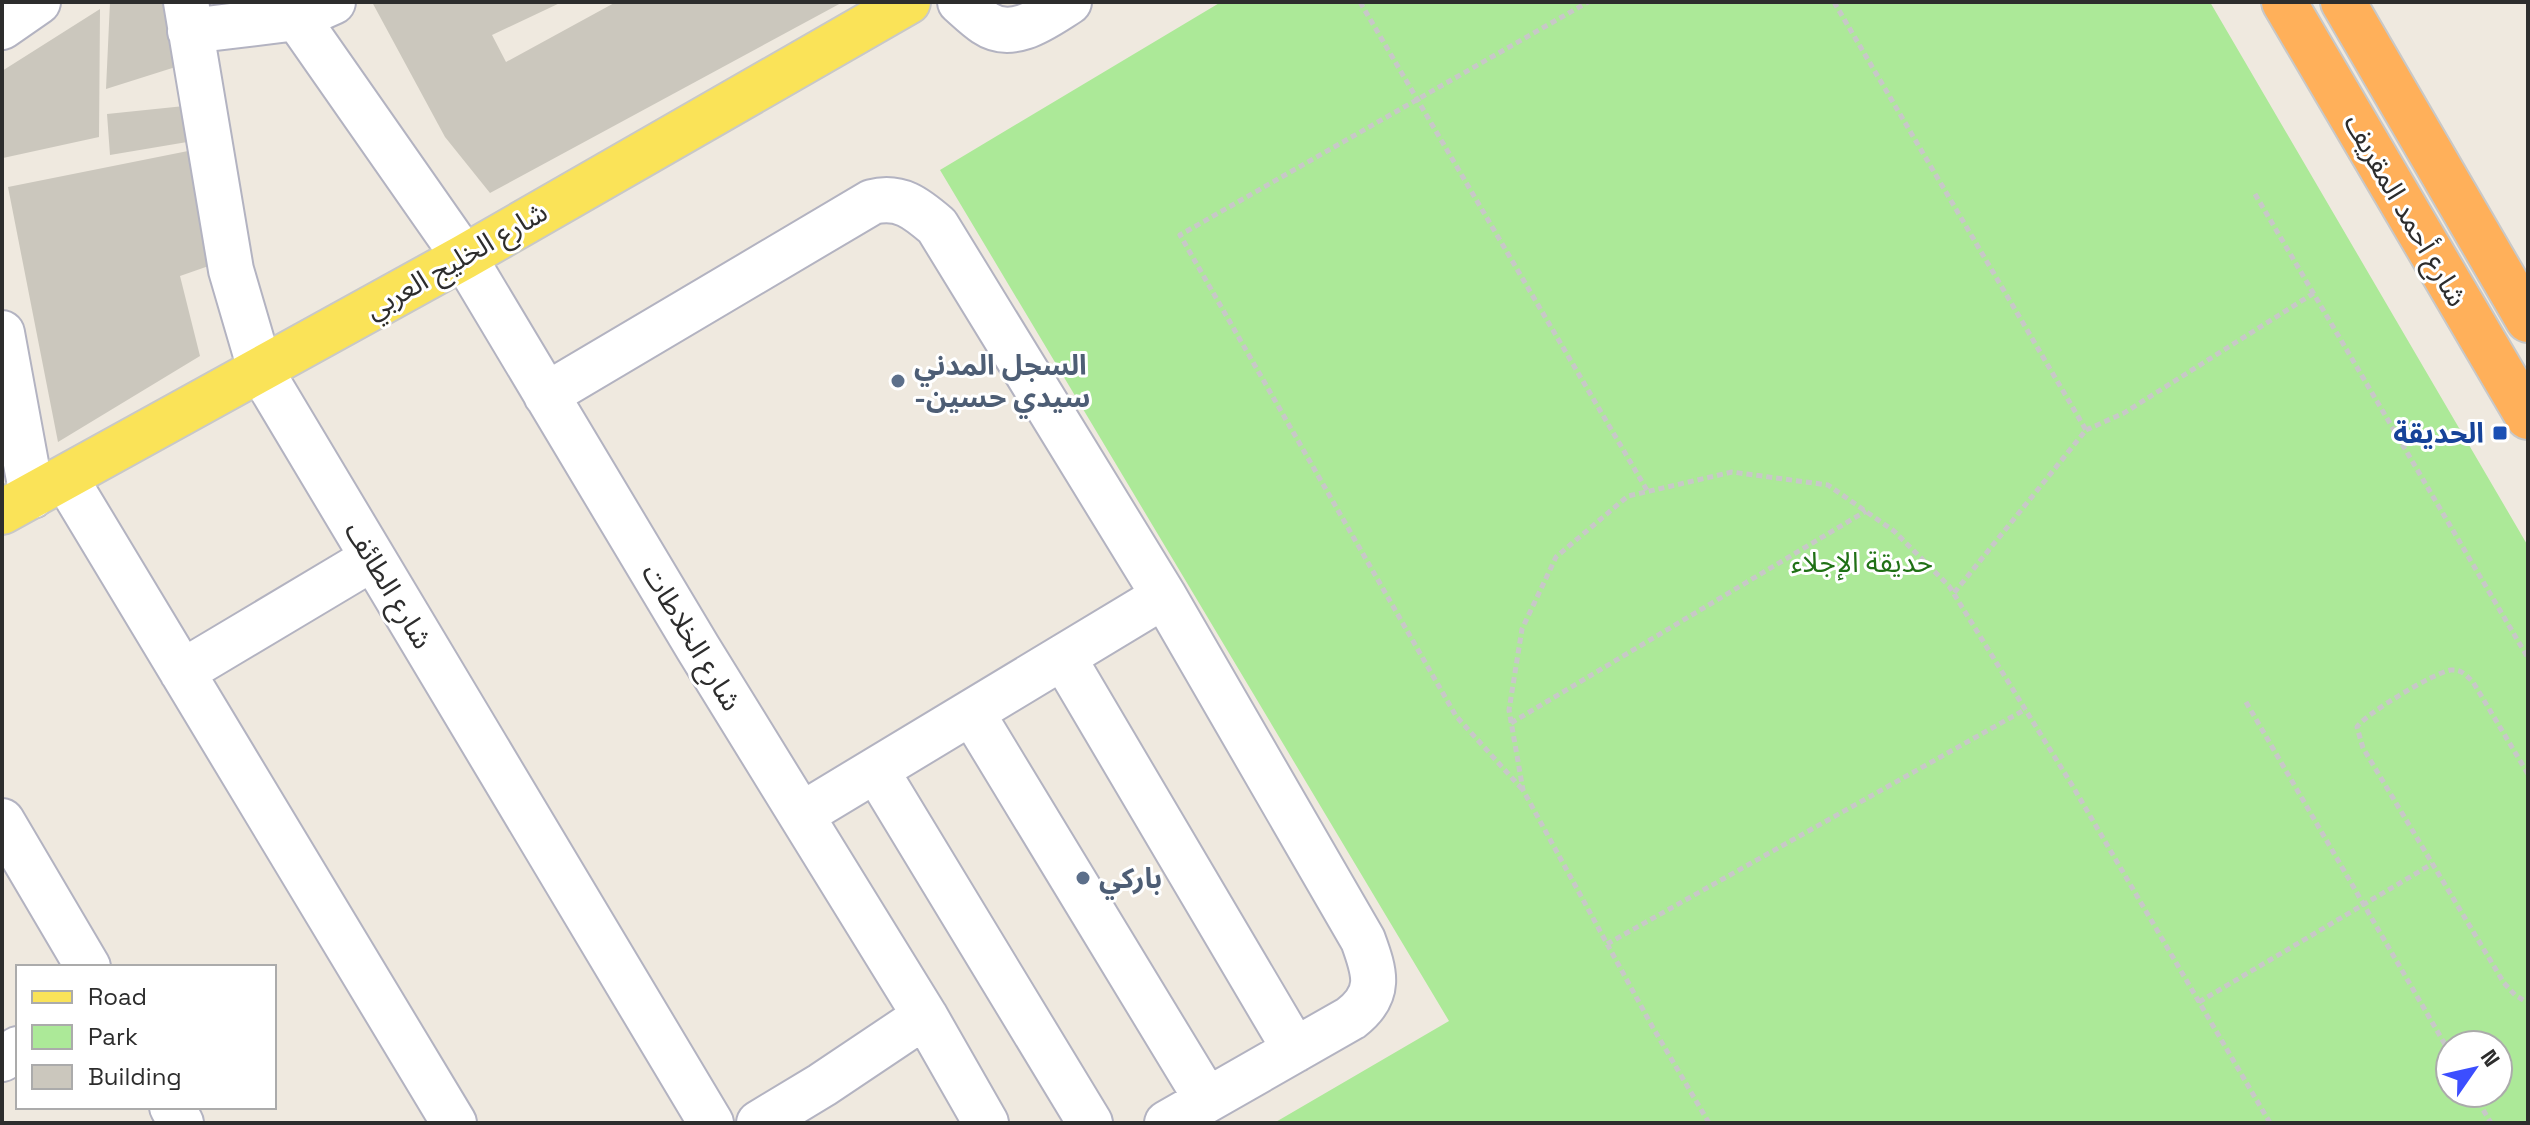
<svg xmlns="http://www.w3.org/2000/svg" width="2530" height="1125" font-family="'Space Grotesk','Noto Sans Arabic',sans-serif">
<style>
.green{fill:#ace998;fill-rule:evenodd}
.building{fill:#cbc7bd}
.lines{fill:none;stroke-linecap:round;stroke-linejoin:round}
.minor-casing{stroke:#b3b3c1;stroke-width:48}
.major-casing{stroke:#c8c8c8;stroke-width:48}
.highway-casing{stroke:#c8c8c8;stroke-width:48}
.path{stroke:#c8c8c8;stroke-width:5;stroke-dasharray:6 4;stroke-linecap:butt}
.minor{stroke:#fff;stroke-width:44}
.major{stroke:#fae358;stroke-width:44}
.highway{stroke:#ffb05a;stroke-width:44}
.service-dot{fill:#5c6f8a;stroke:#fff;stroke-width:3}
.transit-dot{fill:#1a4fb4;stroke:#fff;stroke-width:3}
.labels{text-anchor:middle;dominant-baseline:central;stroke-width:6;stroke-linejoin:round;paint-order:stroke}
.street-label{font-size:28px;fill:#2d2d2d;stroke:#fff}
.service-label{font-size:28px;font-weight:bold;fill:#4e5e75;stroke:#fff;text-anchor:start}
.transit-label{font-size:28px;font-weight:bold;fill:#164399;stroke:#fff;text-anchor:end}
.park-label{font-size:28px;fill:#207116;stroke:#fff}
</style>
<rect width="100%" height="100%" fill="#efe9df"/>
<path class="green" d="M1221,2H2210L2528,546V1123H1274L1449,1021L940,170ZM2450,1045H2498V1093H2450Z"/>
<path class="building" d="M110,2H178L185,64L106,89Z
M372,2H562L492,35L506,62L616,2H843L490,193L445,137Z
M100,9L99,137L3,158L2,71Z
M194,105L199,140L110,155L107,114Z
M198,149L223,261L180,276L200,356L58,442L8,187Z"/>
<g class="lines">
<defs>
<path id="minor" d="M186,2L231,270L260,369L711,1123
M294,2L297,18L464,257L698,648L925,1016L986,1123
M960,2C968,9 976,17 985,23C1013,42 1045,17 1069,2
M2,27L38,2
M190,31L297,18L333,2
M2,333L32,496
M546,395L872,202C900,195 916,208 937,226L1164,596L1363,940C1375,973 1382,994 1351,1018L1167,1123
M66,479L454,1123
M1063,657L1295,1050
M182,672L373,558
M972,713L1207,1100
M876,770L1090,1123
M801,815L1164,596
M2,821L88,967
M2,1059L18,1049
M172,1107L181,1123
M759,1123L822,1085L925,1016"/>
<path id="major" d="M2,512L464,257L908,2"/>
<path id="highway" d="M2284,2L2528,417
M2343,2L2528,320"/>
</defs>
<use href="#minor" class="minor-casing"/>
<use href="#major" class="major-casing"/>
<use href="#highway" class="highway-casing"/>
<path class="path" d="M1360,2L1648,492
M1834,2L2086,430L1954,593
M2255,194L2528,658
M2086,430L2124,413L2314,293
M2246,702L2450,1053
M1511,723L1866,511
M2528,774L2473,682C2466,675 2461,669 2451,670C2435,672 2365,714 2357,727L2363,748L2504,983L2515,995L2528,1003
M1522,789L1456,716L1180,235L1588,2
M1607,944L2026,709
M2199,1002L2432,864
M2473,1093L2491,1123
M1709,1123L1652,1026L1523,790L1509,710L1522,629L1556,557L1628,496L1732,472L1828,485L1894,531L1949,586L2072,785L2270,1123"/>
<use href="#minor" class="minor"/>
<use href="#major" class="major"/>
<use href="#highway" class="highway"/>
</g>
<g class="service-dot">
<circle cx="898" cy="381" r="8"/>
<circle cx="1083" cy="878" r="8"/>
</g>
<rect class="transit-dot" x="2492" y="425" width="16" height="16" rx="4"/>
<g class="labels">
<g class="street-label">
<text transform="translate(2406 210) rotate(60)">شارع أحمد المقريف</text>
<text transform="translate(456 260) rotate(-30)">شارع الخليج العربي</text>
<text transform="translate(389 585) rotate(59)">شارع الطائف</text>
<text transform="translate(692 637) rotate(59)">شارع الخلاطات</text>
</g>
<g class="service-label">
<text x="914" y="365">السجل المدني<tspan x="914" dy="32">-سيدي حسين</tspan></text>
<text x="1099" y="878">باركي</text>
</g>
<g class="transit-label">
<text x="2484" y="433">الحديقة</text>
</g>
<g class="park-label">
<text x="1862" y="562">حديقة الإجلاء</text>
</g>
</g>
<rect width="2530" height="1125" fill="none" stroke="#2d2d2d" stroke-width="8"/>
<rect x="16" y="965" width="260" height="144" fill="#ffffff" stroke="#ababab" stroke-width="2"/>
<rect x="32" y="991" width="40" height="12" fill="#fae358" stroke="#ababab" stroke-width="2"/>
<text x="88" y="1005" font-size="24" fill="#2d2d2d">Road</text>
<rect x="32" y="1025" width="40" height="24" fill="#ace998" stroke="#ababab" stroke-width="2"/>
<text x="88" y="1045" font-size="24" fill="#2d2d2d">Park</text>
<rect x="32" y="1065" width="40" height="24" fill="#cbc7bd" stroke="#ababab" stroke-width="2"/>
<text x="88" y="1085" font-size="24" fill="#2d2d2d">Building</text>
<g transform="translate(2474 1069) rotate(56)"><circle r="38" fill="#ffffff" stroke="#ababab" stroke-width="2"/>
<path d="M0-6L14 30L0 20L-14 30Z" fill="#3c4eff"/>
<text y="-12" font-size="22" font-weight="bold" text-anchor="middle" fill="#2d2d2d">N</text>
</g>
</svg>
